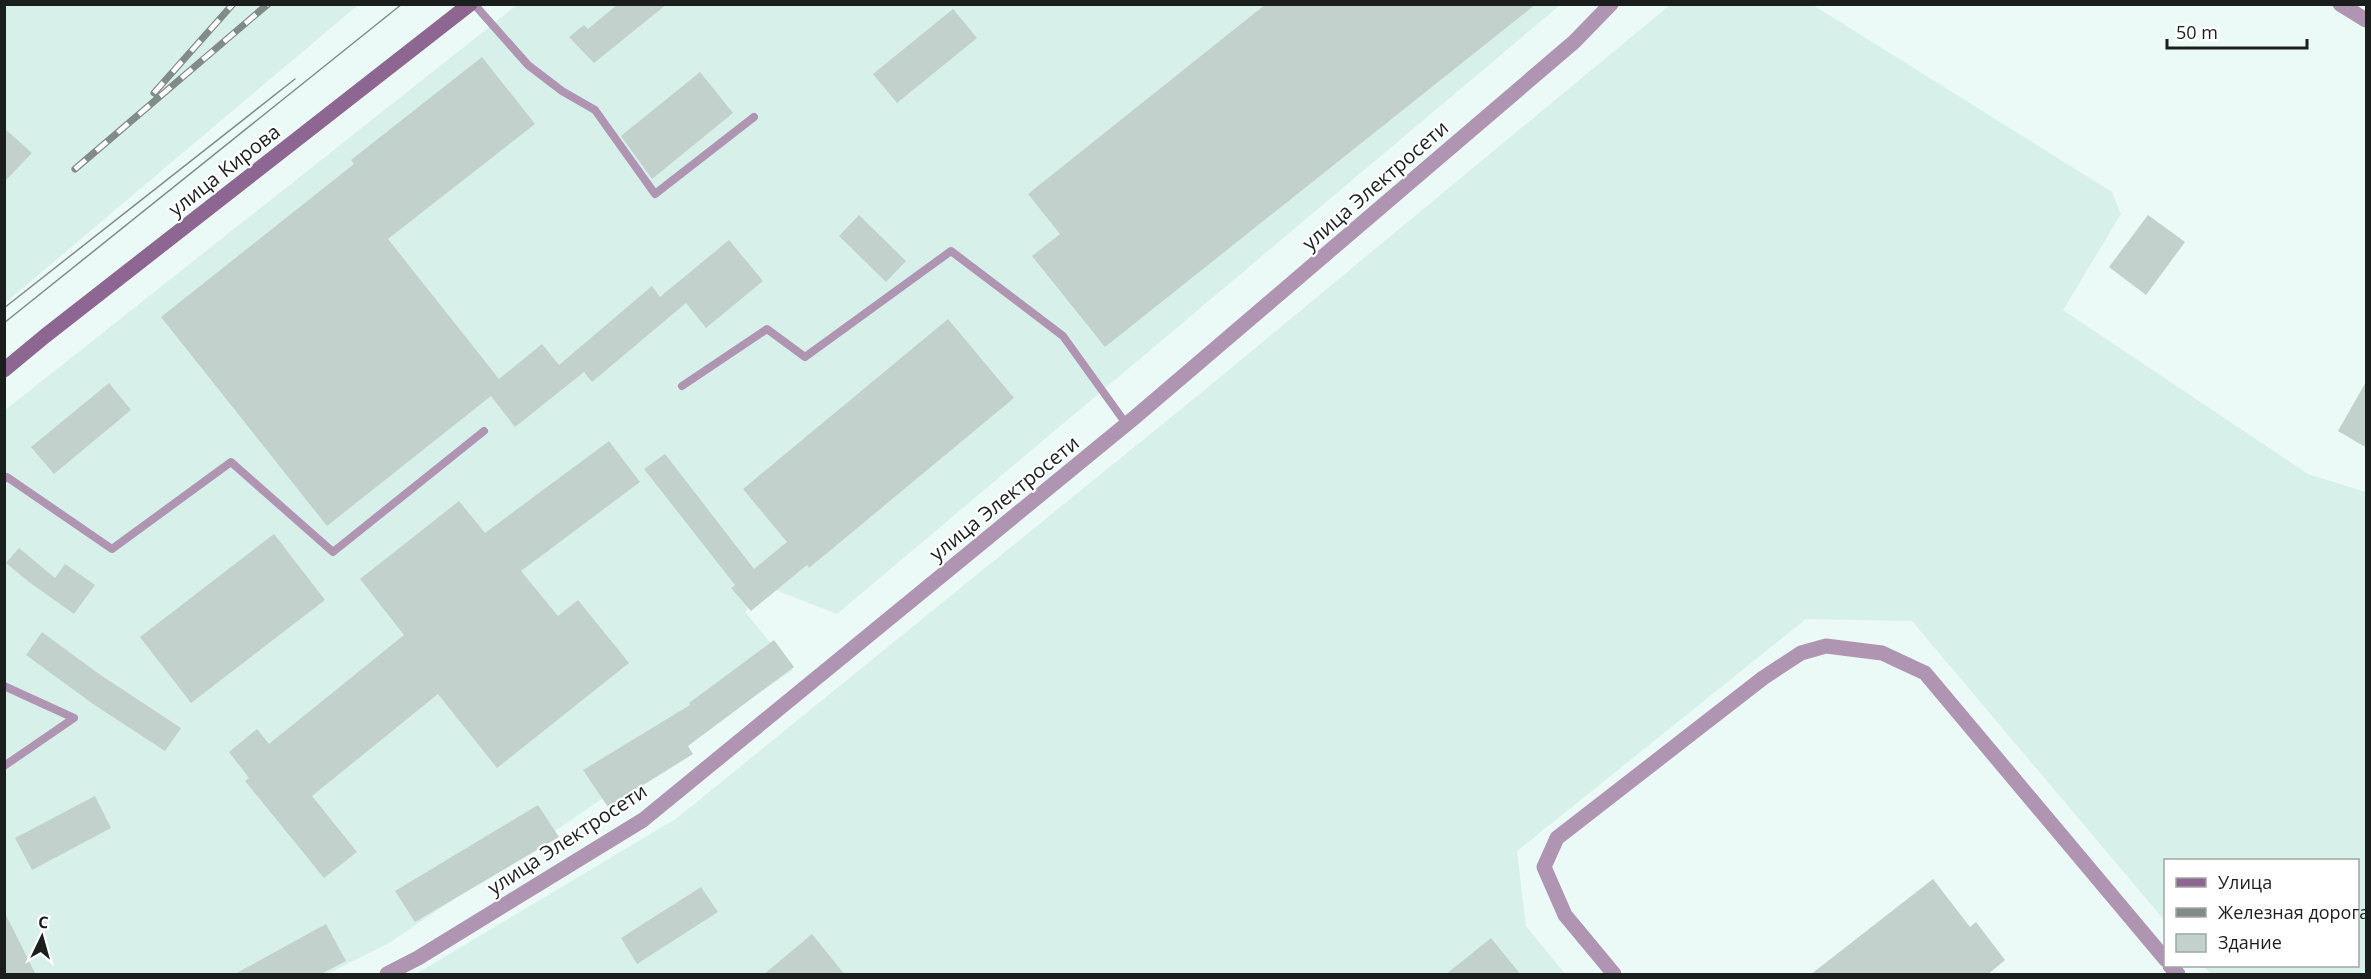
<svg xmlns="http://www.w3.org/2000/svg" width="2371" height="979" font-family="'Open Sans',sans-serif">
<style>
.built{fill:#d8f0ea}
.building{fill:#c3d1cd}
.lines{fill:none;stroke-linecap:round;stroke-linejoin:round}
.service{stroke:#b095b3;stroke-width:8}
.minor{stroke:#b095b3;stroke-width:15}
.secondary{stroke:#8d6692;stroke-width:15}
.tram{stroke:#818b88;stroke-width:1.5}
.rail-casing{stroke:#818b88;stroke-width:7}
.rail{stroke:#fff;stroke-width:4.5;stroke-dasharray:14;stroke-linecap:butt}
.labels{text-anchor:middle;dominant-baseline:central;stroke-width:4.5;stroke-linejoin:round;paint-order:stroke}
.street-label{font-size:20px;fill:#1a1f1d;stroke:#fff}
</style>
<rect width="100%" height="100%" fill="#ebfaf6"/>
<path class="built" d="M5,5H358L5,303Z
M517,5H1560L837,614L768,587L745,612L793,670L389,943L327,974H5L4,411Z
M1670,5H1813L2112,192L2121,214L2063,310L2308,474L2366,492V974H2211L2203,966H2358V860H2166L2165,921L1912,621L1806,619L1517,851L1526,926L1565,974H416L677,818L1207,388Z"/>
<path class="building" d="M618,4H667L594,63L569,37L584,25L588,29Z
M1266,4H1536L1105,347L1032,256L1060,234L1028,194Z
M953,9L977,38L897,103L873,74Z
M482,57L535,124L388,239L499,379L542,344L559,365L652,286L660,297L729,240L763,281L706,328L686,303L592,382L584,372L515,427L491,396L327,526L161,317L354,164L351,160Z
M700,72L733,113L652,179L621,136Z
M4,128L32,153L4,182Z
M859,215L906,261L886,282L839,236Z
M2148,215L2185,242L2146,295L2109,267Z
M948,319L1014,398L809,568L807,565L751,611L731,588L735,585L644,469L665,454L754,569L787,542L743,489Z
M2367,380V448L2338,431Z
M109,383L131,410L54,474L31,447Z
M609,441L640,482L521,571L558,616L578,600L629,663L497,768L438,694L312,796L357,852L324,878L245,781L249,778L229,752L257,729L269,744L404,635L360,579L459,501L485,533Z
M274,534L325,600L191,703L140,637Z
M19,548L55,578L65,564L95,585L74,614L29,582L6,563Z
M42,632L99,674L181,728L165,751L93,704L26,655Z
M774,640L794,667L688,746L693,754L608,807L583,770L690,705L689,703Z
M95,796L111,828L32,870L15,838Z
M538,805L559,837L415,922L395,891Z
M1933,879L1970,927L1976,922L2005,960L1987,975H1810Z
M701,887L718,912L637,964L621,938Z
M4,911L36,975H4Z
M326,924L346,961L319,975H233Z
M812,934L845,975H763Z
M1491,938L1521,975H1445Z"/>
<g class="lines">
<path class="service" d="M474,4L528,65L562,91L595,110L655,194L754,117
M682,386L767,329L805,357L951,251L1063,336L1127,425
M4,479L7,477L112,549L231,462L333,552L484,431
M4,686L74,718L4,766"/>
<path class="minor" d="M2340,4L2366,20
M2170,966L2178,974
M387,974L418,958L643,820L1134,418L1574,42L1611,4
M1614,974L1565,915L1544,867L1557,838L1763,678L1801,653L1826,646L1882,653L1925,673L2166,960"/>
<path class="secondary" d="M4,370L45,336L470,4"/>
<path class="tram" d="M4,308L295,79
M4,323L402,4"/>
<defs>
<path id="rail" d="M154,93L233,4
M75,169L268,4"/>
</defs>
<use href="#rail" class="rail-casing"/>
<use href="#rail" class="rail"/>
</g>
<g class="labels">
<g class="street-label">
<text transform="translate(224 170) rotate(-38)">улица Кирова</text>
<text transform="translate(1375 185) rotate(-41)">улица Электросети</text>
<text transform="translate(1004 498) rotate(-39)">улица Электросети</text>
<text transform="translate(567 839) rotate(-33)">улица Электросети</text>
</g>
</g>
<rect width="2371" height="979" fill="none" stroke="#1a1f1d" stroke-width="12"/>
<rect x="2164" y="859" width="195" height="108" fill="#ffffff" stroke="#a3a5a5" stroke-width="1.5"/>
<rect x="2176" y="878" width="30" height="9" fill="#8d6692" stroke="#a3a5a5" stroke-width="1.5"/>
<text x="2218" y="889" font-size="18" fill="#1a1f1d">Улица</text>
<rect x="2176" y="908" width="30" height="9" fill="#818b88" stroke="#a3a5a5" stroke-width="1.5"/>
<text x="2218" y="919" font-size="18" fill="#1a1f1d">Железная дорога</text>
<rect x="2176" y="934" width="30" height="18" fill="#c3d1cd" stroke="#a3a5a5" stroke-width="1.5"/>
<text x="2218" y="949" font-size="18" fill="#1a1f1d">Здание</text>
<g transform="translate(42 937) rotate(5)" stroke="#ffffff" stroke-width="4.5" paint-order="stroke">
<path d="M0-4.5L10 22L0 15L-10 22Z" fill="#1a1f1d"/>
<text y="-9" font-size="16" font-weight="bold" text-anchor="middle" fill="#1a1f1d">С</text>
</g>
<path d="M2167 39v9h140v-9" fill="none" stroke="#1a1f1d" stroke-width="3"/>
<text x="2176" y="39" font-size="18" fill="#1a1f1d" stroke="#ffffff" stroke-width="4.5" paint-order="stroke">50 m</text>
</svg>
